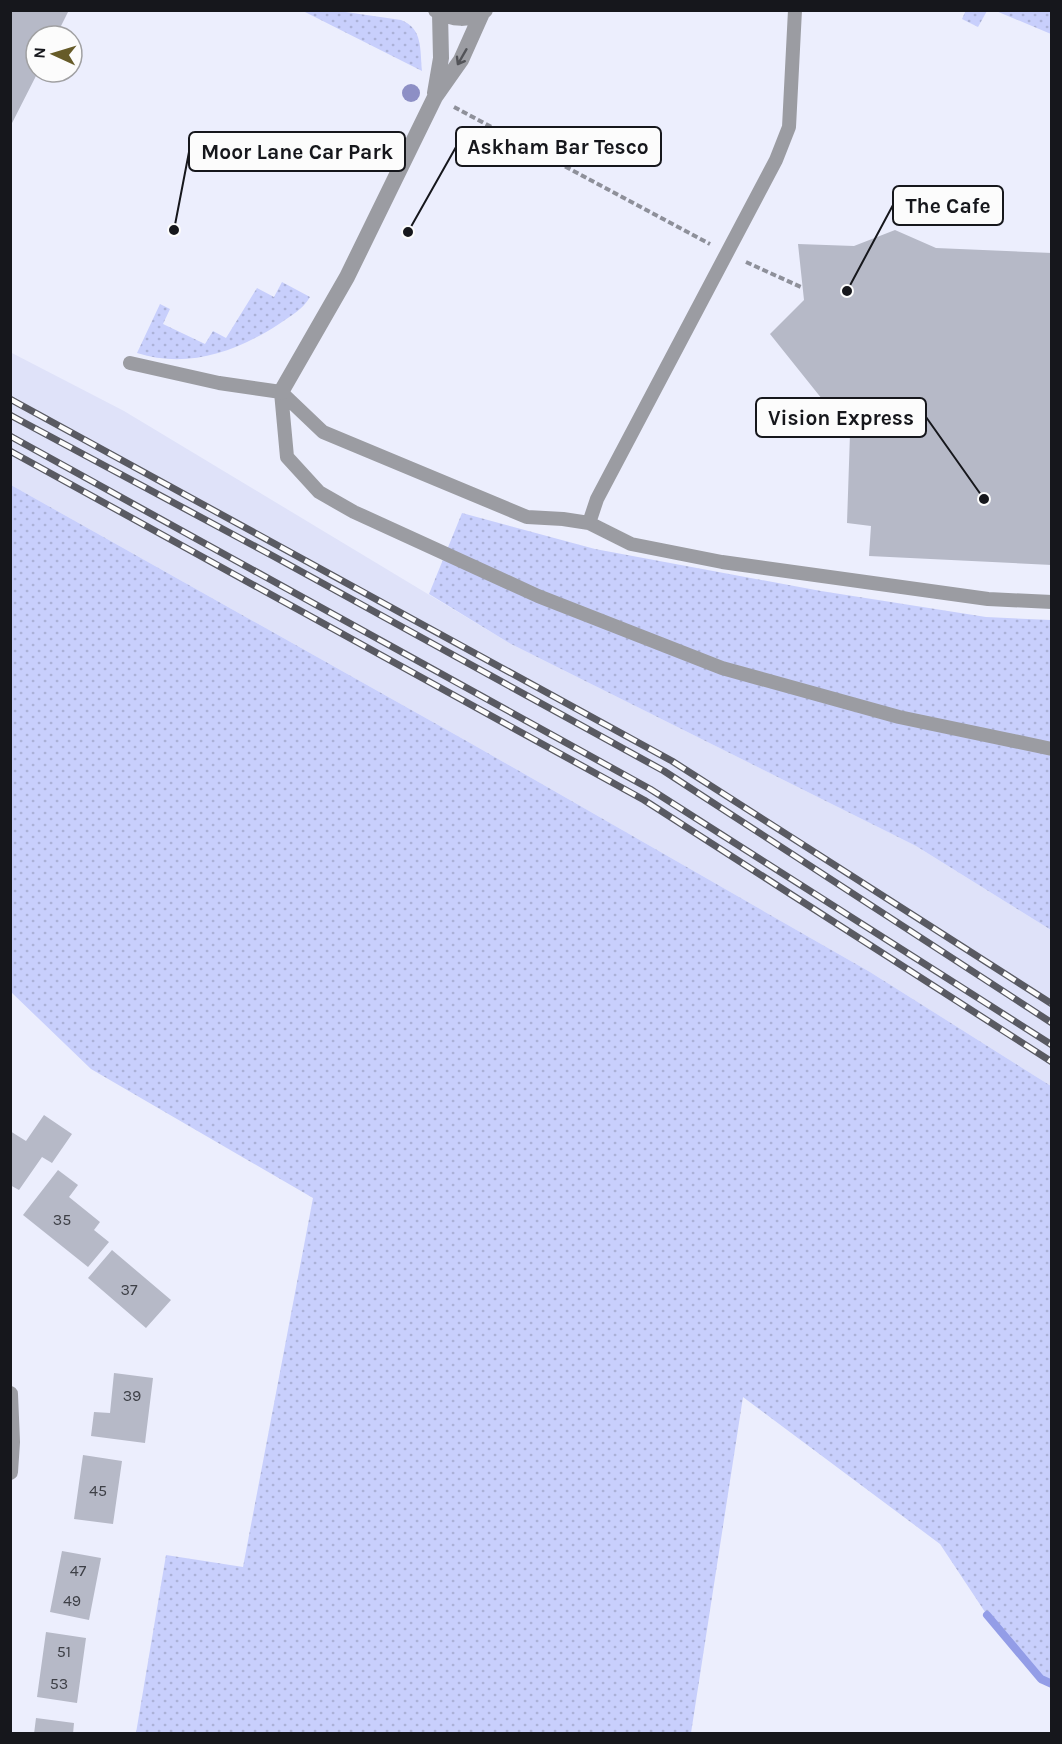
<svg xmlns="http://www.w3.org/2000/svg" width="1062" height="1744" font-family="Karla,sans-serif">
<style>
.built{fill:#dfe2f9}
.green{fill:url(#green-dots)}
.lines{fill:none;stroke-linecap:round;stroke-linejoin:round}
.stream{stroke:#939de7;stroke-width:8}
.building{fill:#b6b9c7}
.path{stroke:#8e909a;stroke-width:4;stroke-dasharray:6 3;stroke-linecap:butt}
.service{stroke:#9b9ca2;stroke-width:14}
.minor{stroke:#9b9ca2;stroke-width:16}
.tertiary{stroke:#9b9ca2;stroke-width:16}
.rail-casing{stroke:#595a62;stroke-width:7}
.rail{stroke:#fcfcfc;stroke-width:4.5;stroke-dasharray:14;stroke-linecap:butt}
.tree{fill:#8d8fc5}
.oneway{stroke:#525358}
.labels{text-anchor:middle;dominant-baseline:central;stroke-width:5;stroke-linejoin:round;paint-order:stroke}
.number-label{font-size:16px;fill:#3e4047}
.leader{fill:none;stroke:#16171c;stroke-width:2}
.callout-dot{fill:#16171c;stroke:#fcfcfc;stroke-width:2}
.callout{fill:#fcfcfc;stroke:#16171c;stroke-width:2}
.callout-label{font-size:21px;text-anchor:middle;font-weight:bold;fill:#16171c}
</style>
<defs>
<pattern id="green-dots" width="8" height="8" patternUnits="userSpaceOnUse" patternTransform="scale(1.5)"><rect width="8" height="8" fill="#c8cffc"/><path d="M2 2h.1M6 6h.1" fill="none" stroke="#abb1d7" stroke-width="1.8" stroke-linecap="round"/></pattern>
</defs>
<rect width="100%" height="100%" fill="#eceefd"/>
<path class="built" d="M10,352L124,411L511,644L916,846L1051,930V1086L870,972L472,744L11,485Z"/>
<path class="green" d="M966,10H987V11L978,27L962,19Z
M303,11H339L401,20C423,28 420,50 422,71Z
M996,11H1051V34Z
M282,282L310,297C303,309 291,316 279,324C236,352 187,369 137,353L160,304L170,309L163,324L205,344L213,331L226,338L257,288L274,297Z
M11,485L472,744L870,972L1051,1086V1684L1041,1679L987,1615L940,1544L743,1397L691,1733H136L166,1555L243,1567L313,1198L91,1069L11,992Z
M462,513L595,549L821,591L986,617L1051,620V930L916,846L511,644L429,594Z"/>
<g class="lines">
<path class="stream" d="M987,1615L1041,1679L1052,1684"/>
</g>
<path class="building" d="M10,10H69L56,36H36V72H38L10,127Z
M895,230L936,248L1052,253V565L869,556L871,526L847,523L850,434L770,334L804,300L798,244L854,246Z
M44,1115L72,1134L52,1163L42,1157L19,1190L10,1185V1131L26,1141Z
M58,1170L78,1185L69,1197L100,1222L94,1230L109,1242L88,1267L23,1215Z
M112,1250L171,1300L146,1328L88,1278Z
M114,1373L153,1378L145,1443L91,1436L94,1412L110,1413Z
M83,1455L122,1461L113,1524L74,1519Z
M62,1551L101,1558L89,1620L50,1612Z
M46,1632L86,1638L77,1703L37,1697Z
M36,1718L74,1723L73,1734H34Z"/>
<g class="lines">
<path class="path" d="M454,107L710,244
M746,262L803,288"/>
<path class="service" d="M130,363L219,383L281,392L323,432L527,517L563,519L589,523L597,499L776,160L789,127L795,10
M281,392L287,457L319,492L354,512L538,596L722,668L899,717L1052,749
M589,523L631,544L722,562L988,599L1052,602"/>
<path class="minor" d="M436,10C452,20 470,21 485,10
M435,93L441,58L440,13
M281,392L347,277L435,97L461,60L482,13"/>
<path class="tertiary" d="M10,1394L12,1442L10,1472"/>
<defs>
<path id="rail" d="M10,399L672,761L1052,1004
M10,415L273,556L664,771L1052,1023
M10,436L650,789L1052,1045
M10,451L644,800L1052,1062"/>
</defs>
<use href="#rail" class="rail-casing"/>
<use href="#rail" class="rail"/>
</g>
<circle class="tree" cx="411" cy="93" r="9"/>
<defs><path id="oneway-shaft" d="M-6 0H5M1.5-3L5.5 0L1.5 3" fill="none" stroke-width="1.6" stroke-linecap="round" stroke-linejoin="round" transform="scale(1.5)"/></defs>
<use class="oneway" href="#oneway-shaft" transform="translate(462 57) rotate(120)"/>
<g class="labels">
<g class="number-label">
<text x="62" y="1219">35</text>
<text x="129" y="1289">37</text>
<text x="132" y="1395">39</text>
<text x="98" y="1490">45</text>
<text x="78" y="1570">47</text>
<text x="72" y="1600">49</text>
<text x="64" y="1651">51</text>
<text x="59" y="1683">53</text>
</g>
</g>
<path class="leader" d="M408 232L456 147M174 230L189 152M847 291L893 205M984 499L926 417"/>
<g class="callout-dot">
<circle cx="408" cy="232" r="6"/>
<circle cx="174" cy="230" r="6"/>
<circle cx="847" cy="291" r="6"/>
<circle cx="984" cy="499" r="6"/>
</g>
<g class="callout">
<rect x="456" y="127" width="205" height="39" rx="6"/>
<rect x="189" y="132" width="216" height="39" rx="6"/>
<rect x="893" y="186" width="110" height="39" rx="6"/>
<rect x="756" y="398" width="170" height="39" rx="6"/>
</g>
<g class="callout-label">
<text x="558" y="154">Askham Bar Tesco</text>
<text x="297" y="159">Moor Lane Car Park</text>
<text x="948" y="213">The Cafe</text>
<text x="841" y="425">Vision Express</text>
</g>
<rect width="1062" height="1744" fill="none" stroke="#16171c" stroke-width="24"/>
<g transform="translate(54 54) rotate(274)"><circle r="28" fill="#fcfcfc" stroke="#a0a0a2" stroke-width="1.5"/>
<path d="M0-4.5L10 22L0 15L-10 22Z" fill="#665b28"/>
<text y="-9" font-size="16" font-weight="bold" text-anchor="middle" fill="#16171c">N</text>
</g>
</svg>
